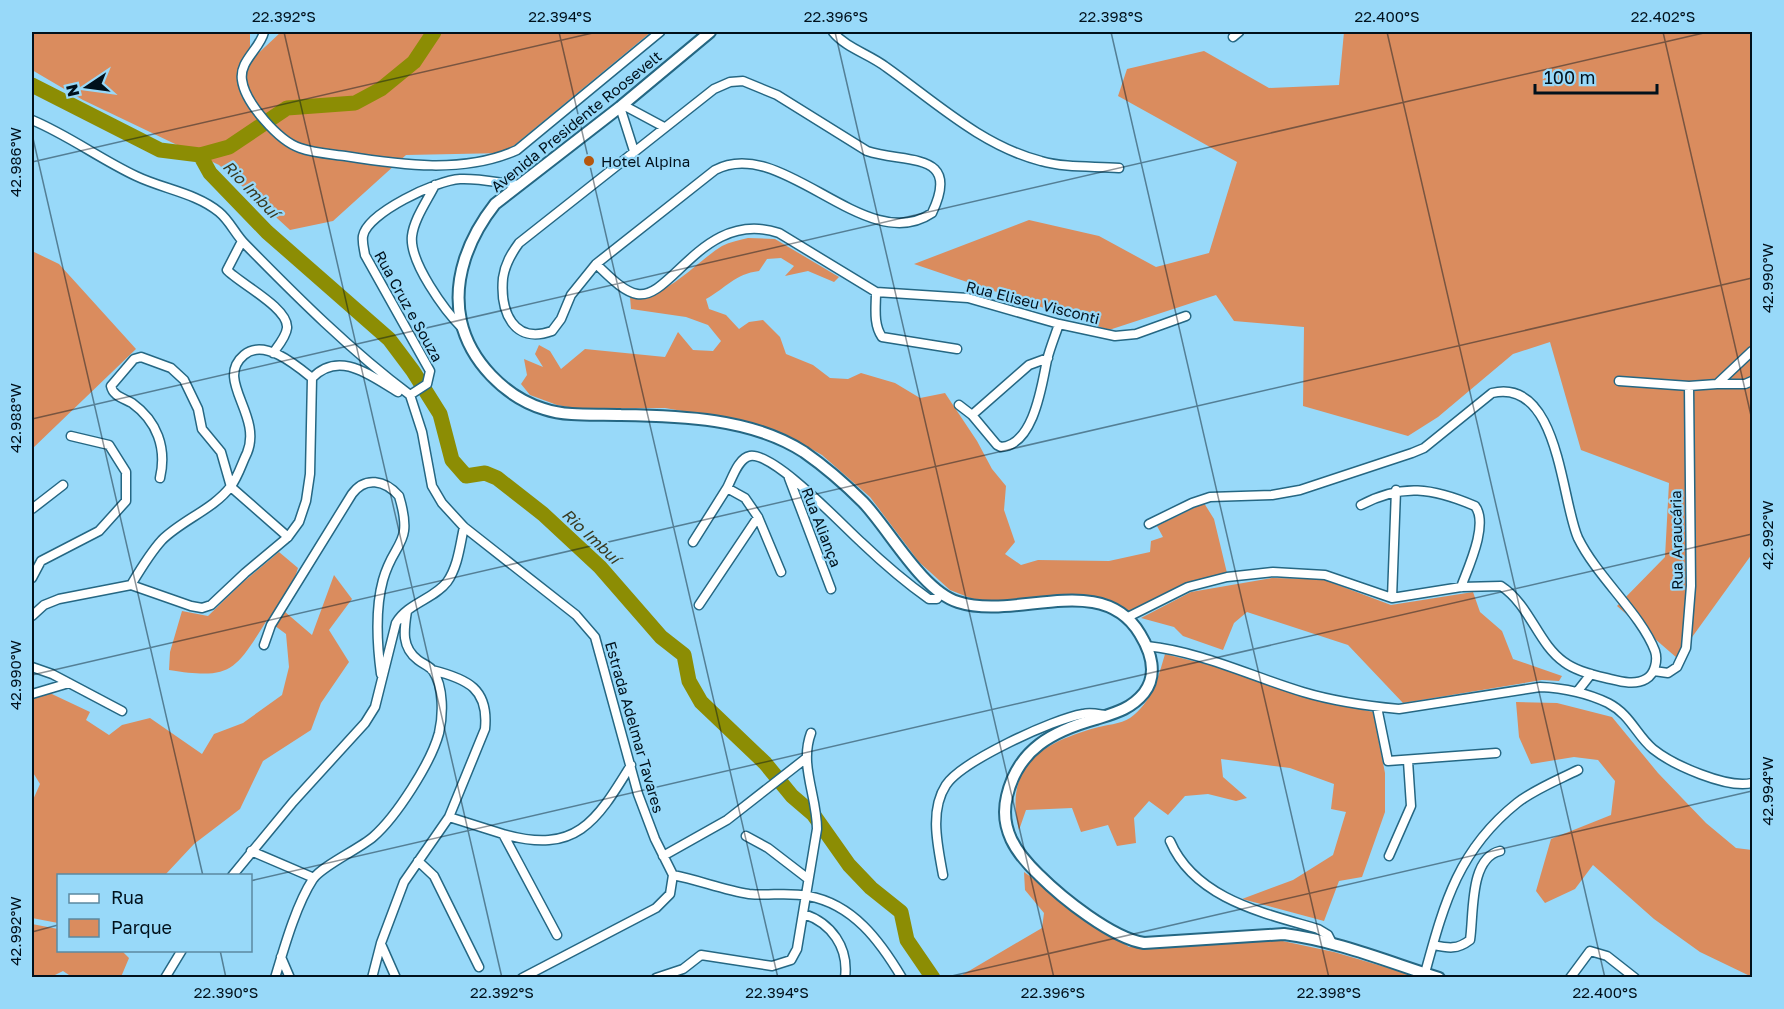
<svg xmlns="http://www.w3.org/2000/svg" width="1784" height="1009" font-family="'Golos Text',sans-serif">
<style>
.green{fill:#da8c5e}
.lines{fill:none;stroke-linecap:round;stroke-linejoin:round}
.river{stroke:#8c8d04;stroke-width:15}
.minor-casing{stroke:#256783;stroke-width:11}
.major-casing{stroke:#256783;stroke-width:14}
.minor{stroke:#fff;stroke-width:8}
.major{stroke:#fff;stroke-width:10}
.ticks{fill:none;stroke:#00111c;stroke-width:1.5;stroke-opacity:0.45}
.poi-dot{fill:#b6570e;stroke:#98d9f9;stroke-width:2}
.labels{text-anchor:middle;dominant-baseline:central;stroke-width:4.5;stroke-linejoin:round;paint-order:stroke}
.street-label{font-size:15px;fill:#00111c;stroke:#98d9f9}
.poi-label{font-size:15px;fill:#00111c;stroke:#98d9f9;text-anchor:start}
.water-label{font-size:16px;font-style:italic;fill:#383920;stroke:#98d9f9}
.neatline{fill:none;stroke:#00111c;stroke-width:2}
.ticks-label{font-size:15px;text-anchor:middle;fill:#00111c}
</style>
<rect width="100%" height="100%" fill="#98d9f9"/>
<path class="green" d="M32,32H250V61L281,32H651L505,153L406,155L333,221L290,230L219,165L83,100L32,70Z
M1344,32H1752V554L1677,658L1617,606L1665,557L1669,483L1581,450L1550,342L1513,354L1438,417L1408,436L1303,406L1304,327L1234,321L1216,295L1109,330L914,264L1029,220L1099,236L1156,267L1209,253L1237,162L1118,96L1127,69L1204,51L1269,88L1339,85Z
M748,238L775,239L839,277L834,282L808,271L785,276L794,266L781,258L767,259L759,271C735,274 726,288 706,299L709,309L726,315L739,329L749,322L763,320L780,337L786,354L813,365L830,378L848,379L861,373L895,383L920,398L945,393L977,441L992,469L1006,486L1004,510L1015,542L1005,554L1021,565L1038,560L1109,561L1150,552L1151,541L1163,537L1157,526L1204,503L1214,519L1227,573L1183,584L1128,612L1108,599L1084,597L983,603L950,590L919,562L870,497L822,455L785,434L723,418L665,408L580,409L557,405L530,395L521,384L527,375L524,359L543,367L535,354L539,345L550,351L561,369L585,349L665,357L678,332L693,350L713,351L721,341L708,325L686,317L631,309L630,297C663,302 696,262 722,246C730,242 740,240 748,238Z
M32,251L59,264L136,349L32,449Z
M279,552L298,568L284,611L312,635L334,575L352,599L329,630L349,662L321,703L311,730L263,761L240,809L194,844L165,875L58,876V923L32,918V802L40,784L32,771V690L37,687L90,712L86,720L109,735L122,725L150,718L202,754L214,734L243,723L282,695L289,667L286,634L267,620C235,671 231,680 169,670L170,652L182,611L208,616L241,584Z
M1272,578L1322,579L1391,605L1473,592L1480,612L1502,631L1513,659L1562,676L1559,681L1542,680L1403,703L1348,645L1247,612L1234,623L1223,650L1183,636L1174,627L1141,618L1191,592Z
M1165,654L1226,669L1302,697L1373,712L1385,773V812L1362,877L1339,881L1324,921L1242,899L1293,880L1333,855L1346,812L1331,809L1334,784L1290,768L1221,759L1223,777L1247,798L1236,801L1208,794L1185,796L1168,815L1149,801L1134,818L1136,843L1117,846L1108,825L1081,832L1072,808L1026,810L1019,830C1004,767 1039,744 1095,728C1105,725 1121,724 1130,718C1152,702 1158,678 1165,654Z
M1516,702L1557,703L1612,717L1658,773L1706,823L1736,848L1752,850V977L1700,952L1654,919L1593,865L1575,889L1545,903L1536,891L1551,839L1611,815L1615,781L1598,760L1574,757L1531,764L1519,737Z
M1024,872L1129,947L1278,940L1334,952L1419,977L957,978L1042,928L1044,913L1025,890Z
M32,924L58,929V950L122,951L129,958L121,977H72L63,971L51,977H32Z"/>
<g class="lines">
<path class="river" d="M32,85L160,150L200,155L229,147L287,108L355,103L381,89L414,62L434,32
M200,155L210,173L267,232L389,339L413,371L440,414L452,460L466,476L485,473L497,478L543,514L600,567L661,637L684,655L689,681L701,702L765,763L792,796L813,814L849,865L871,888L901,912L907,940L933,978"/>
<defs>
<path id="minor" d="M264,32C260,49 239,61 242,80C245,103 279,141 300,148C314,153 331,154 345,156C401,165 464,174 517,150L660,32
M833,32C846,48 869,54 886,67C934,101 982,146 1041,161C1065,168 1094,166 1119,168
M1233,37L1239,32
M743,81L777,95L867,151C905,164 962,150 932,213C866,258 782,134 715,170L596,264L571,295L561,319L552,331C513,345 500,311 503,278C505,264 511,254 519,243L714,89L730,82Z
M623,105L664,127
M620,107L634,151
M32,120C68,135 100,159 136,176C163,189 196,193 219,212C230,221 235,234 245,244C297,297 350,350 410,395
M435,185C427,201 414,219 412,236C409,262 445,311 463,329
M242,241L227,270C239,283 289,308 287,328C286,337 278,346 273,353
M596,264C607,274 622,291 637,294C671,301 704,208 779,233L876,292L968,298L1059,324L1115,336L1136,334L1186,316
M876,292C876,307 873,324 882,337L957,349
M312,378C340,349 372,377 398,392
M1619,381L1689,386L1717,384L1752,351
M1717,384H1745L1752,381
M410,395L422,432L432,486L442,503L464,527L576,615L595,637L638,794L655,839L673,875L670,894L656,908L522,978
M410,395L427,384L430,371L365,255C364,249 362,242 363,236C367,213 437,180 460,179C479,178 500,183 520,185
M959,405L972,415L997,445L1001,447C1034,445 1042,384 1047,360C1050,348 1055,336 1059,324
M972,415L1029,365L1048,358
M160,478C167,448 157,421 132,403C123,398 113,396 111,386L134,359L141,357L171,368L184,380L198,409L202,429L221,452L231,487L288,537
M789,478L831,589
M1361,505C1402,483 1433,488 1475,506C1489,524 1468,568 1461,587
M32,509L63,485
M693,542L727,488
M781,572L758,517L745,498L727,488C732,479 738,458 750,456C774,452 842,525 861,542C882,562 905,582 929,599H937L941,593
M32,578L41,561L99,531L126,501V472L109,445L71,436
M131,585C140,570 150,553 162,540C182,520 214,509 231,486C238,477 242,463 247,453C263,415 214,380 244,355C264,338 296,365 312,378
M1392,598L1396,490
M699,605L758,517
M32,616L44,605L59,599L131,585L191,606L202,608L211,605L245,573L288,537L299,522L306,501L310,474L312,378
M1128,617L1188,587L1227,577L1273,572L1325,575L1392,598L1461,587L1501,586C1530,605 1538,644 1564,662C1576,671 1592,675 1606,678C1619,681 1634,686 1646,679C1655,674 1658,660 1655,651C1641,614 1597,577 1578,538C1561,500 1559,377 1492,393L1424,448L1412,453L1300,490L1272,495L1210,497L1192,503L1149,524
M264,645L271,625L352,494C365,476 385,480 399,496C414,546 394,540 383,580C375,609 377,644 381,674
M1147,646C1202,652 1250,676 1303,692C1333,701 1367,706 1399,709L1540,687C1563,688 1587,693 1608,703C1631,715 1636,735 1653,749C1673,765 1727,789 1752,783
M32,667L52,674L122,711
M1654,671L1668,673L1677,667L1686,648L1691,586L1689,386
M1577,692L1591,674
M32,694L69,683
M1377,707L1388,761L1496,753
M449,817L503,834L557,935
M503,834C576,855 596,822 631,765
M746,836L768,848L807,878
M1170,841C1195,899 1264,913 1318,929L1328,935L1332,943
M251,851L314,878
M663,856L727,820L805,759
M1389,856L1411,806L1408,761
M418,861L434,876L479,967
M673,875C699,880 723,890 749,894C768,896 789,892 808,896C853,904 880,941 902,978
M943,875C938,847 929,811 946,785C962,761 1053,719 1083,714C1090,712 1098,714 1105,715
M232,876L293,802L365,723L375,707L396,623C408,603 434,599 447,582C458,567 460,545 464,527
M804,914C831,923 849,947 845,978
M381,944L396,978
M1433,945C1448,948 1457,950 1470,940C1474,915 1469,858 1500,851
M281,957L290,978
M1425,973C1444,904 1458,850 1517,803C1535,789 1558,780 1578,770
M165,978L182,950
M275,978C284,948 296,905 313,879C322,866 359,849 373,837C396,817 431,763 439,733C443,716 444,687 433,671C430,666 423,664 418,660C401,647 404,630 407,611
M372,978L381,943L404,882L449,817L485,729C489,689 468,679 432,670
M656,978L683,969L701,955L772,966L791,960L797,949L817,829C817,796 799,765 811,733
M1570,978L1590,951L1607,956L1635,978"/>
<path id="major" d="M710,32L620,107L495,204C469,237 452,279 461,321C470,361 505,397 544,409C568,417 596,414 621,415C680,416 752,418 804,452C824,466 845,484 863,502C889,529 922,591 958,602C1016,621 1102,570 1140,634C1151,652 1158,675 1144,693C1131,709 1115,713 1096,719C1053,731 1018,749 1007,796C999,829 1016,853 1039,875C1062,898 1112,938 1144,943L1284,934C1338,941 1388,962 1439,978"/>
</defs>
<use href="#minor" class="minor-casing"/>
<use href="#major" class="major-casing"/>
<use href="#minor" class="minor"/>
<use href="#major" class="major"/>
</g>
<path class="ticks" d="M284,32L502,978M559,32L778,978M835,32L1054,978M1111,32L1329,978M1387,32L1605,978M1663,32L1752,420M32,134L203,876M32,162L597,32M32,419L1708,32M32,675L1752,278M250,881L1752,534M32,932L58,925M220,950L226,978M943,978L1752,791"/>
<circle class="poi-dot" cx="589" cy="161" r="6"/>
<g class="labels">
<g class="street-label">
<text transform="translate(576 121) rotate(-39)">Avenida Presidente Roosevelt</text>
<text transform="translate(1033 302) rotate(14)">Rua Eliseu Visconti</text>
<text transform="translate(409 306) rotate(61)">Rua Cruz e Souza</text>
<text transform="translate(822 527) rotate(69)">Rua Aliança</text>
<text transform="translate(1676 540) rotate(-91)">Rua Araucária</text>
<text transform="translate(635 727) rotate(74)">Estrada Adelmar Tavares</text>
</g>
<g class="poi-label">
<text x="601" y="161">Hotel Alpina</text>
</g>
<g class="water-label">
<text transform="translate(251 189) rotate(46)">Rio Imbuí</text>
<text transform="translate(591 536) rotate(43)">Rio Imbuí</text>
</g>
</g>
<rect width="1784" height="1009" fill="none" stroke="#98d9f9" stroke-width="66"/>
<rect x="57" y="874" width="195" height="78" fill="#98d9f9" stroke="#5b89a1" stroke-width="1.5"/>
<rect x="69" y="894" width="30" height="9" fill="#ffffff" stroke="#5b89a1" stroke-width="1.5"/>
<text x="111" y="904" font-size="18" fill="#00111c">Rua</text>
<rect x="69" y="919" width="30" height="18" fill="#da8c5e" stroke="#5b89a1" stroke-width="1.5"/>
<text x="111" y="934" font-size="18" fill="#00111c">Parque</text>
<g transform="translate(87 87) rotate(257)" stroke="#98d9f9" stroke-width="4.5" paint-order="stroke">
<path d="M0-4.5L10 22L0 15L-10 22Z" fill="#00111c"/>
<text y="-9" font-size="16" font-weight="bold" text-anchor="middle" fill="#00111c">N</text>
</g>
<path d="M1535 84v9h122v-9" fill="none" stroke="#00111c" stroke-width="3"/>
<text x="1544" y="84" font-size="18" fill="#00111c" stroke="#98d9f9" stroke-width="4.5" paint-order="stroke">100 m</text>
<rect x="33" y="33" width="1718" height="943" class="neatline"/>
<g class="ticks-label">
<text x="284" y="22">22.392°S</text>
<text x="560" y="22">22.394°S</text>
<text x="836" y="22">22.396°S</text>
<text x="1111" y="22">22.398°S</text>
<text x="1387" y="22">22.400°S</text>
<text x="1663" y="22">22.402°S</text>
<text transform="translate(16 162) rotate(-90)" y="5">42.986°W</text>
<text transform="translate(1768 278) rotate(-90)" y="5">42.990°W</text>
<text transform="translate(16 418) rotate(-90)" y="5">42.988°W</text>
<text transform="translate(1768 535) rotate(-90)" y="5">42.992°W</text>
<text transform="translate(16 675) rotate(-90)" y="5">42.990°W</text>
<text transform="translate(1768 791) rotate(-90)" y="5">42.994°W</text>
<text transform="translate(16 931) rotate(-90)" y="5">42.992°W</text>
<text x="226" y="998">22.390°S</text>
<text x="502" y="998">22.392°S</text>
<text x="777" y="998">22.394°S</text>
<text x="1053" y="998">22.396°S</text>
<text x="1329" y="998">22.398°S</text>
<text x="1605" y="998">22.400°S</text>
</g>
</svg>
